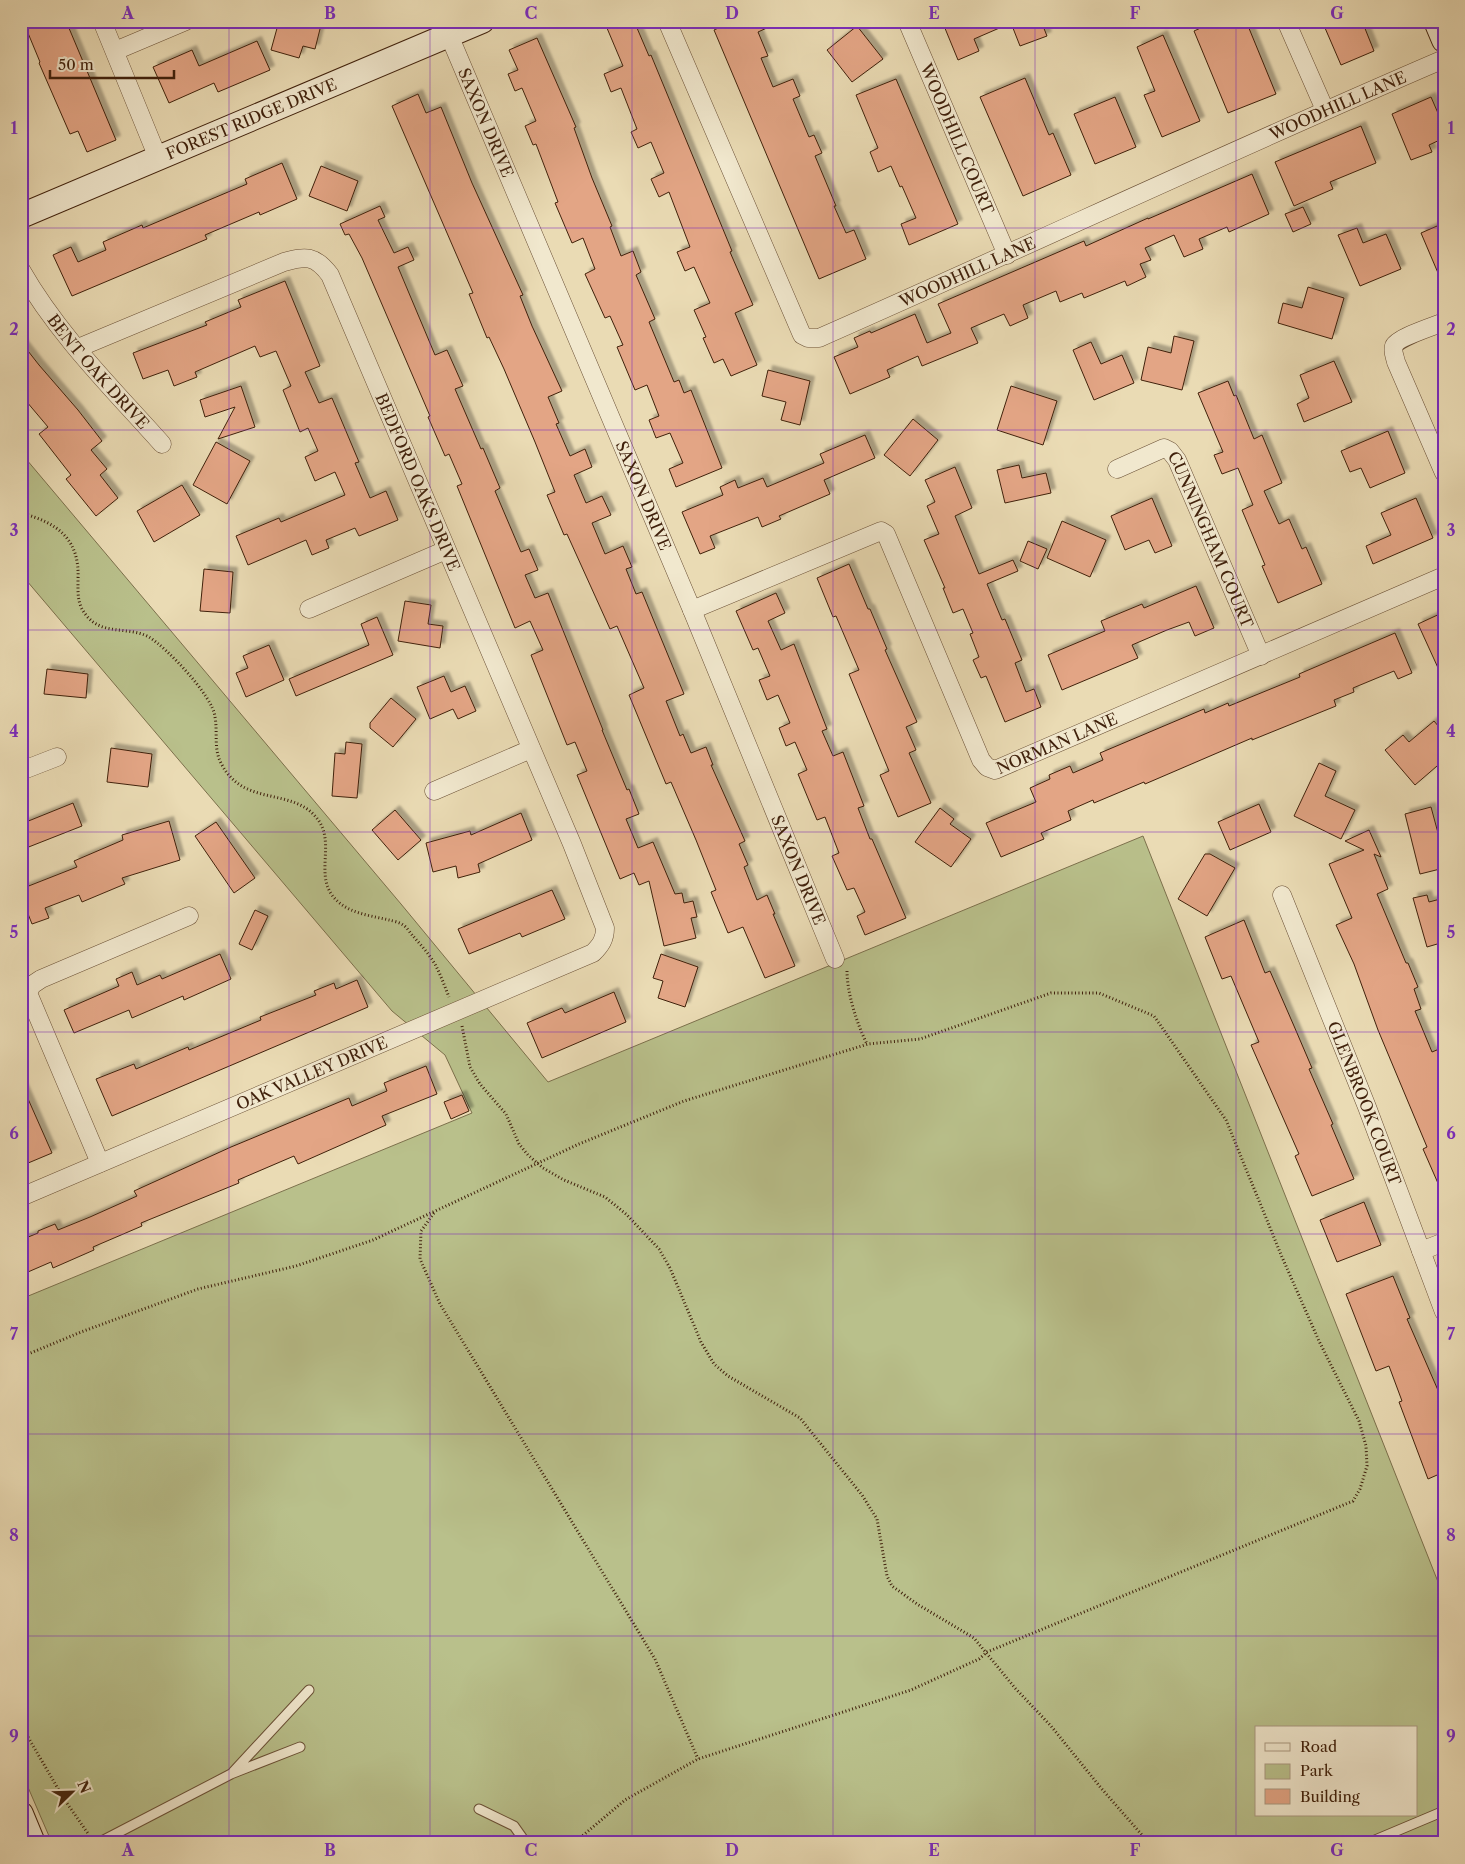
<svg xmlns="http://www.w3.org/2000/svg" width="1465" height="1864" font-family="'Libre Caslon Text',serif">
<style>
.green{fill:#b9c08b;stroke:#7c704c;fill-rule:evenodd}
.building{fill:#e3a585;stroke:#40210c;filter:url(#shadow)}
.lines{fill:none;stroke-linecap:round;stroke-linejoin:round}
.lane-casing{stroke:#6a5036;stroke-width:11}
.street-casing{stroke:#6a5036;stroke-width:19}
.secondary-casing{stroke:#40210c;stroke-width:26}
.path{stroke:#40210c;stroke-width:3;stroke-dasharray:1 2.5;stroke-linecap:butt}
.lane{stroke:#f1e8ce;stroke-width:9}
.street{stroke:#f1e8ce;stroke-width:18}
.secondary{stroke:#f1e8ce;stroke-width:24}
.grid{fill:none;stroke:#7b2cbf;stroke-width:1;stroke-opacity:0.55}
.labels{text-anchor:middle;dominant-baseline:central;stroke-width:4.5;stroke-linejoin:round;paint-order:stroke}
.street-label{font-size:16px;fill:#40210c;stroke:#f1e8ce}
.neatline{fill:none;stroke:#7b2cbf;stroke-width:2}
.grid-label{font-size:16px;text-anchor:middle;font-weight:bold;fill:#7b2cbf}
</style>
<defs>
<filter id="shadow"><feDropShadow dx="4.5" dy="-4.5" stdDeviation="1" flood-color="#0004"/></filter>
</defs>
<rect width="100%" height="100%" fill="#eadbb4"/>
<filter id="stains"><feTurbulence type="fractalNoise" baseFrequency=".004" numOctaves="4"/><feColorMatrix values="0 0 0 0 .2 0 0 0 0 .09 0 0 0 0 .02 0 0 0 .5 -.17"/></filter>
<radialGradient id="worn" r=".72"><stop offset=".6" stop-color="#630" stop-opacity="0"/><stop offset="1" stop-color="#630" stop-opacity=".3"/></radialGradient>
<path class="green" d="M21,453L401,904L548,1082L1143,836L1444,1597V1843H52L21,1771V1299L472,1113L445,1055L392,1011L21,574ZM1256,1728H1416V1815H1256Z"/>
<path class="building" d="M23,21H66L116,140L87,152L78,131L70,134L39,63L40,62Z
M279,21H322L315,49L303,46L299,58L271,50Z
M604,21H634L649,56L651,55L732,251L730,252L753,305L735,313L757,365L731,376L723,359L714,363L703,338L706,337L694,310L710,303L694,267L685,271L677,252L690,247L669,192L659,197L651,179L664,173L651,142L638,148L631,132L637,129L621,88L611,92L604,74L623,66Z
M734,21H782L758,32L768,56L761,58L773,87L793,79L800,96L793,99L809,137L814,135L822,153L815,156L836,206H834L846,233L854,230L866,259L819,279L714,30Z
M942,21H1041L1047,36L1020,46L1011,23L974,39L979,51L958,60Z
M1203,21H1246L1276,94L1228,113L1194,31L1205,26Z
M1322,21H1362L1374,51L1341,65Z
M857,26L883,59L852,82L827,50Z
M1163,35L1200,121L1162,137L1144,95L1155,91L1137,47Z
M537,38L576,127L574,128L592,178L612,226L610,227L621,256L633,251L641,272L636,275L655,319L649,322L674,382L679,380L684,393L691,390L722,468L676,487L669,469L683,463L670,433L656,438L649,420L659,416L647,385L635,390L617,347L623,345L610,316L605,318L585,274L595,269L583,238L572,243L555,203L558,202L536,144L533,145L525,126L536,121L522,88L515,91L508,74L518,70L509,50Z
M257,41L270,70L218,92L214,83L169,103L153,67L192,50L199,66Z
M1025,78L1049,135L1053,133L1071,175L1023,196L980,97Z
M896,79L958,224L909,245L901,224L916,218L902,186L900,187L891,166L878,172L870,152L878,148L856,95Z
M418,94L426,113L441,107L472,183L523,295L520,296L532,326L562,391L548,397L559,423L556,424L570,456L585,449L592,467L574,475L586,503L602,496L611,515L592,523L605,554L623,546L632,567L626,569L636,594L642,592L684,694L666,701L680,736L683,734L691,753L706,747L713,765H711L745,841L739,844L748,865L744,867L757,900L767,895L775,914H773L795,966L765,978L743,927L728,933L711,892L716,890L696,840L671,782L666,784L629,695L644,688L617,626L610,629L567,534L564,535L547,495L555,492L535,442L504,369L489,337L487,338L469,294L473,293L392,106Z
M1115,97L1136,147L1095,164L1074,114Z
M1431,97L1444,127V138L1429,145L1432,152L1411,160L1392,114Z
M1361,126L1376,163L1330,182L1333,189L1294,206L1275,162Z
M282,163L297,199L260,215L259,212L205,235L207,239L72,296L53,255L71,247L78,262L106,250L103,242L142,225L143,228L247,184L245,179Z
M321,166L358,181L347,211L309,196Z
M1252,174L1269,214L1229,232L1227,227L1199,239L1203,249L1184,257L1174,235L1145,248L1151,260L1140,264L1146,277L1127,286L1125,281L1084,298L1082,293L1060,302L1056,291L1023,305L1028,318L1010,326L1004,314L971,328L978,343L922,366L918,356L887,370L890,377L850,394L834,357L858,347L854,338L870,331L871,333L915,314L927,343L951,333L938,304L1084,241L1086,246L1148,218V219Z
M380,206L385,217L378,220L394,253L408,247L414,260L398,267L435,355L447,350L463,386L455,389L481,449L483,448L500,488L495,491L521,552L529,549L538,570L525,575L535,598L548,593L603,730H602L627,790L629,789L639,814L626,819L638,848L653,842L675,894L682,893L684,903L693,901L697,917L691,918L696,938L664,946L649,881L639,885L634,873L620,879L577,775L587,771L575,742L567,745L531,655L543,650L530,621L515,628L457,486L462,484L449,454L445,456L428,417L430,416L362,258L349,234L345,235L340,224Z
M1303,207L1311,224L1293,232L1285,214Z
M1444,223V287L1421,233Z
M1357,228L1363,243L1386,234L1401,269L1360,286L1338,235Z
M285,281L320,366L305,372L319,403L332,398L359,462L355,463L370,498L386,491L398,520L359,536L355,528L326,540L329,548L312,555L306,540L248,565L236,536L279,518L281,522L345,495L335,472L315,481L305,457L318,451L308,428L300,432L283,390L291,386L276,351L260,357L255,346L195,372L197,377L174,386L168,370L143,379L133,353L207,325L205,322L241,307L238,300Z
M1308,287L1344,298L1332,339L1278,323L1283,303L1302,308Z
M1174,336L1194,341L1182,390L1141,380L1148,347L1171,353Z
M21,342L39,365L78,410L102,441L91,450L107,469L100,475L118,498L96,516L66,479L71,475L39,434L48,427L21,395Z
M1091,342L1101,364L1122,355L1134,383L1094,400L1073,350Z
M1334,361L1352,402L1304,422L1297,404L1309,398L1300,375Z
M768,370L810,381L800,425L781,420L786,402L762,396Z
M1228,381L1234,396L1236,395L1254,439L1262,435L1282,483L1264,491L1279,524L1289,519L1302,549L1306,547L1322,584L1278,603L1262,566L1265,565L1242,510L1253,505L1238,468L1222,474L1214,455L1223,452L1198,393Z
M241,386L255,427L218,439L235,407L205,417L200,400Z
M1011,386L1057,401L1043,445L997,430Z
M913,419L938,440L910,476L884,455Z
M1388,431L1405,473L1370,488L1361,468L1350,472L1341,451Z
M865,435L875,458L824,480L830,494L779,516L781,519L762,527L758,517L710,536L715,548L700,554L682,512L723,495L720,487L735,480L738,488L763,478L767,487L824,463L820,454Z
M216,442L250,461L227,504L193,485Z
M1019,465L1022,478L1046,473L1051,493L1005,503L997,470Z
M955,467L972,508L955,516L979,574L1013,560L1018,571L987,584L1002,620L1005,619L1022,660L1015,663L1026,692L1034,689L1041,707L1005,722L986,676L981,678L973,660L979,657L970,634L973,633L963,609L953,613L943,588H945L924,540L939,534L927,506L935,502L925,480Z
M182,485L200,515L154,542L137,511Z
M1152,498L1172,546L1155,553L1149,540L1125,550L1111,516Z
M1416,498L1433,538L1373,564L1366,546L1391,535L1381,513Z
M1062,521L1106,540L1090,577L1047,558Z
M1028,541L1047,549L1038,569L1020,561Z
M849,564L868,609H870L887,649L885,650L917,722L906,727L916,750L909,753L931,803L898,817L880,775L889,771L849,674L859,670L836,616L833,617L817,578Z
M204,569L233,572L230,613L200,611Z
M1196,586L1214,628L1195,636L1189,622L1167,630L1132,645L1138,658L1062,690L1048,655L1105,631L1101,621L1142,604L1144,608Z
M776,593L785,613L768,621L781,650L794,644L827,729L822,731L833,756L843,752L864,806L858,808L870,839H872L906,918L865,935L857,916L865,912L854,888L847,890L832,856L839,853L825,817L817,820L798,774L807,770L795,742L786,746L779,728L790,723L778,695L767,700L759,680L770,676L758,648L753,650L736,611Z
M405,601L431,605L428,624L443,626L440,648L398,641Z
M1444,612V681L1418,624Z
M377,617L393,655L296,696L289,679L369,645L361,624Z
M1395,633L1412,673L1398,679L1394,671L1353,688L1354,692L1334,700L1336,706L1252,740V738L1145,784L1144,782L1094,803L1093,800L1068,811L1071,820L1041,833L1044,839L1001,857L986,823L1036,802L1030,788L1050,779L1049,775L1070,766L1073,773L1103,760L1100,753L1204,709L1205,713L1228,703L1229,706L1300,677L1299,674Z
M269,645L284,680L246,697L236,673L248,668L243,656Z
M47,669L88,674L86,698L44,694Z
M444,676L451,692L465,686L476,711L458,719L453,709L430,719L417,687Z
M391,698L416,719L393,747L370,728V723Z
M1434,721L1444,733V760L1415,785L1385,750L1403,735L1409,742Z
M346,742L362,744L357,798L332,796L335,753L345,754Z
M111,748L152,754L148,787L107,782Z
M1319,763L1336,771L1325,796L1355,810L1341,839L1294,816Z
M73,803L82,826L21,850V824Z
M1259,804L1271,832L1230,850L1218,822Z
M1431,807L1438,833L1444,831V868L1420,874L1405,814Z
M940,808L954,819L950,824L971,839L951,867L915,842Z
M395,810L421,840L398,860L372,830Z
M521,813L532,840L478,864L480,872L458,878L456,866L433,872L426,843L470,831L471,835Z
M169,821L180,860L122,878L125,884L82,902L79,895L45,908L49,918L32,924L21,896V889L77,867L74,861L123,840L122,835Z
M216,822L255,878L234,893L195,836Z
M1369,830L1381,857L1374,854L1388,889L1377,894L1406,963H1408L1418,987L1414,989L1421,1009L1415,1011L1432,1052L1444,1047V1197L1423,1149L1427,1147L1378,1030L1354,964L1336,925L1352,918L1329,864L1364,850L1345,841Z
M1205,854H1210L1235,868L1207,916L1178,899Z
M552,890L565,919L522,937L520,933L469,954L458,929Z
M1427,895L1429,902L1444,898V942L1427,947L1413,898Z
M255,910L268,916L252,950L239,944Z
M1244,920L1265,973L1270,971L1294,1026L1312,1068L1309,1069L1333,1124L1331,1125L1354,1179L1312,1196L1295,1156L1299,1154L1251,1045L1259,1042L1231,976L1222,979L1205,937Z
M220,954L231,979L184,1000L183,996L132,1018L129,1010L74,1033L64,1010L119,986L116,979L132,972L137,985L160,975L162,979Z
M661,954L698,967L685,1007L658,998L663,981L653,978Z
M357,980L368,1007L112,1116L96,1079L134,1064L136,1069L188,1047L189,1050L261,1020L260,1017L316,995L314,991L334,983L336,989Z
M614,992L626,1022L542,1058L527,1023L562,1008L565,1013Z
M426,1066L437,1094L382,1116L386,1125L298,1164L294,1156L238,1180L239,1183L141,1223L142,1226L93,1247L94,1250L53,1268L51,1262L21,1275V1240L38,1233V1231L55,1224L58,1230L90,1217L137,1196L134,1191L231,1147L349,1098L352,1106L387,1091L384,1083Z
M21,1083L52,1153L21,1166Z
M462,1095L469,1111L451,1119L444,1102Z
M1364,1202L1381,1245L1337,1262L1320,1220Z
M1393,1276L1410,1318L1407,1319L1444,1404V1472L1428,1479L1399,1402L1402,1401L1389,1366L1376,1371L1346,1294Z"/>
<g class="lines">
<defs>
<path id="lane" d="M233,1772L309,1690
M479,1809L514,1826L526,1843
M98,1843L231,1774L300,1747
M1368,1843L1444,1811"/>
<g id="street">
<path d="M102,21L158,158"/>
<path id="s1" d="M667,21L802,335L808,338H819C1028,246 1234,149 1444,59"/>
<path id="s2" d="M907,21L1007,255"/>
<path d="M1286,21L1325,110"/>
<path id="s3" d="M449,35L692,610L835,959"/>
<path d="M115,51L186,21"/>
<path id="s4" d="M21,270C58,335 113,389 162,444"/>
<path d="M1444,322C1434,326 1397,338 1394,346C1392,351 1395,357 1396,362L1444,473"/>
<path id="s5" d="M1117,469L1164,448L1170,451L1177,460L1261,656"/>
<path d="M309,609L446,550"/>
<path id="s6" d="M692,610L881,531L886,534L981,760L987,767L995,770L1444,576"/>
<path d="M21,771L57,757"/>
<path d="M434,791L531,749"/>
<path id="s7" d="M1282,895L1367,1107L1444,1312"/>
<path d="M100,1163L28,993L32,985L41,979L189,916"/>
<path id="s8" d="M21,1197L593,953C601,945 605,939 605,928L572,844L330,275C315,255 306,256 284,262L78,348"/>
<path d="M1421,1251L1444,1242"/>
</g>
<g id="secondary">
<path d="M1436,21L1444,40"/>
<path id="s9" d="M21,216L482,21"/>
<path d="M21,1814L33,1843"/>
</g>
</defs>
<use href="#lane" class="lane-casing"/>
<use href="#street" class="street-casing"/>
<use href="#secondary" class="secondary-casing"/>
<path class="path" d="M21,513C58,523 80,539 78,580C78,593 77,604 86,615C102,636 129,626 149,637C167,648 213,696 215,717C218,734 213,749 222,765C244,806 290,788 315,816C337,840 315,871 332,895C345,913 368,915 389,920C393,921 399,922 403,925C407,927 410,933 413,936C421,945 430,955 436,966C441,976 445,987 449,997
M847,971C847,993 857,1024 867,1044
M462,1026L470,1067L480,1084L506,1114L519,1144L528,1155L543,1168L564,1180L605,1197L626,1214L659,1249L670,1268L701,1342L714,1364L728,1376L800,1418L862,1495L877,1519L887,1576L892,1586L917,1604L974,1638L1015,1688L1051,1726L1101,1788L1149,1843
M434,1213L421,1231L420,1259L440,1304L655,1659L698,1759
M21,1357L81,1332L198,1289L296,1266L373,1240L579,1144L684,1101L868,1044L920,1039L1051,993H1099L1154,1016L1226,1120L1282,1257L1319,1341L1359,1421L1366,1446L1367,1466L1360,1489L1353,1501L987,1652L979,1659L911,1690L698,1759L625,1800L574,1843
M21,1725L64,1799L89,1835"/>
<use href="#lane" class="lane"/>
<use href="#street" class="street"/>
<use href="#secondary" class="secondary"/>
</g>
<path class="grid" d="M229,21V1843M430,21V1843M632,21V1843M833,21V1843M1035,21V1843M1236,21V1843M21,228H1444M21,430H1444M21,630H1444M21,832H1444M21,1032H1444M21,1234H1444M21,1434H1444M21,1636H1444"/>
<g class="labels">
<g class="street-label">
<text stroke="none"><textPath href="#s1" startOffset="928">WOODHILL LANE</textPath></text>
<text stroke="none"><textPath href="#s9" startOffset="250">FOREST RIDGE DRIVE</textPath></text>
<text stroke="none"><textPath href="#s3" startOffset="95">SAXON DRIVE</textPath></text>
<text stroke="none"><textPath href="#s2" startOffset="128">WOODHILL COURT</textPath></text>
<text stroke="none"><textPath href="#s1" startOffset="522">WOODHILL LANE</textPath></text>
<text stroke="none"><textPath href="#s4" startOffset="128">BENT OAK DRIVE</textPath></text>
<text transform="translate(418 482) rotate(67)">BEDFORD OAKS DRIVE</text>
<text stroke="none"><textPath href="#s3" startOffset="500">SAXON DRIVE</textPath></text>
<text stroke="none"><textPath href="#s5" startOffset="156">CUNNINGHAM COURT</textPath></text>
<text stroke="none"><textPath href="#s6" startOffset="541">NORMAN LANE</textPath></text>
<text stroke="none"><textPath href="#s3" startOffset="905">SAXON DRIVE</textPath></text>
<text stroke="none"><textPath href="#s8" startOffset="316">OAK VALLEY DRIVE</textPath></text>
<text stroke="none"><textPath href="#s7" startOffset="224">GLENBROOK COURT</textPath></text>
</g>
</g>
<rect width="1465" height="1864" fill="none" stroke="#eadbb4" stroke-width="55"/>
<rect x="1255" y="1726" width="162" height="90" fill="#f1e8ce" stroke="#aa9880"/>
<rect x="1265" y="1743" width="25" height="8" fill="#f1e8ce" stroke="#aa9880"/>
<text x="1300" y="1752" font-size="15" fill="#40210c">Road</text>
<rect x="1265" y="1764" width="25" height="15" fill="#b9c08b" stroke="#aa9880"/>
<text x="1300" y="1776" font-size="15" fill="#40210c">Park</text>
<rect x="1265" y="1789" width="25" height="15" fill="#e3a585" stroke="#aa9880"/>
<text x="1300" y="1802" font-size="15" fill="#40210c">Building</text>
<g transform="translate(72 1792) rotate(67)" stroke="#f1e8ce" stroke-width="4" paint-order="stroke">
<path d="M0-4L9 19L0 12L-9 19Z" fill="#40210c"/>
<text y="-8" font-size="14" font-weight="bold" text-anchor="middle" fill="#40210c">N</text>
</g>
<path d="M50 70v8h124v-8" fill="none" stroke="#40210c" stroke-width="2.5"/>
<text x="58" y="70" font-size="15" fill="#40210c" stroke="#f1e8ce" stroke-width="4" paint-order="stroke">50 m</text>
<rect x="28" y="28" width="1410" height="1808" class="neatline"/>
<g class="grid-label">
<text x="128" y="19">A</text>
<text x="330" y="19">B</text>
<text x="531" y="19">C</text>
<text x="732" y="19">D</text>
<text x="934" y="19">E</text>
<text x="1135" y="19">F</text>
<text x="1337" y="19">G</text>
<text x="14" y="134">1</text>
<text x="1451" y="134">1</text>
<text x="14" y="335">2</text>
<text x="1451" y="335">2</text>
<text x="14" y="536">3</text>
<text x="1451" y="536">3</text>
<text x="14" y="737">4</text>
<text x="1451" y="737">4</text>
<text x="14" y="938">5</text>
<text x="1451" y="938">5</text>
<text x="14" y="1139">6</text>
<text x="1451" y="1139">6</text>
<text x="14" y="1340">7</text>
<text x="1451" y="1340">7</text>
<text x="14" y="1541">8</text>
<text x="1451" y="1541">8</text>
<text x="14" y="1742">9</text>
<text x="1451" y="1742">9</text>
<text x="128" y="1856">A</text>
<text x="330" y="1856">B</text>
<text x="531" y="1856">C</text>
<text x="732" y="1856">D</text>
<text x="934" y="1856">E</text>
<text x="1135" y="1856">F</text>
<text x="1337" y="1856">G</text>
</g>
<rect width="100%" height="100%" filter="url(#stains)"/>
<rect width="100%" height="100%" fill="url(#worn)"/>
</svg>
